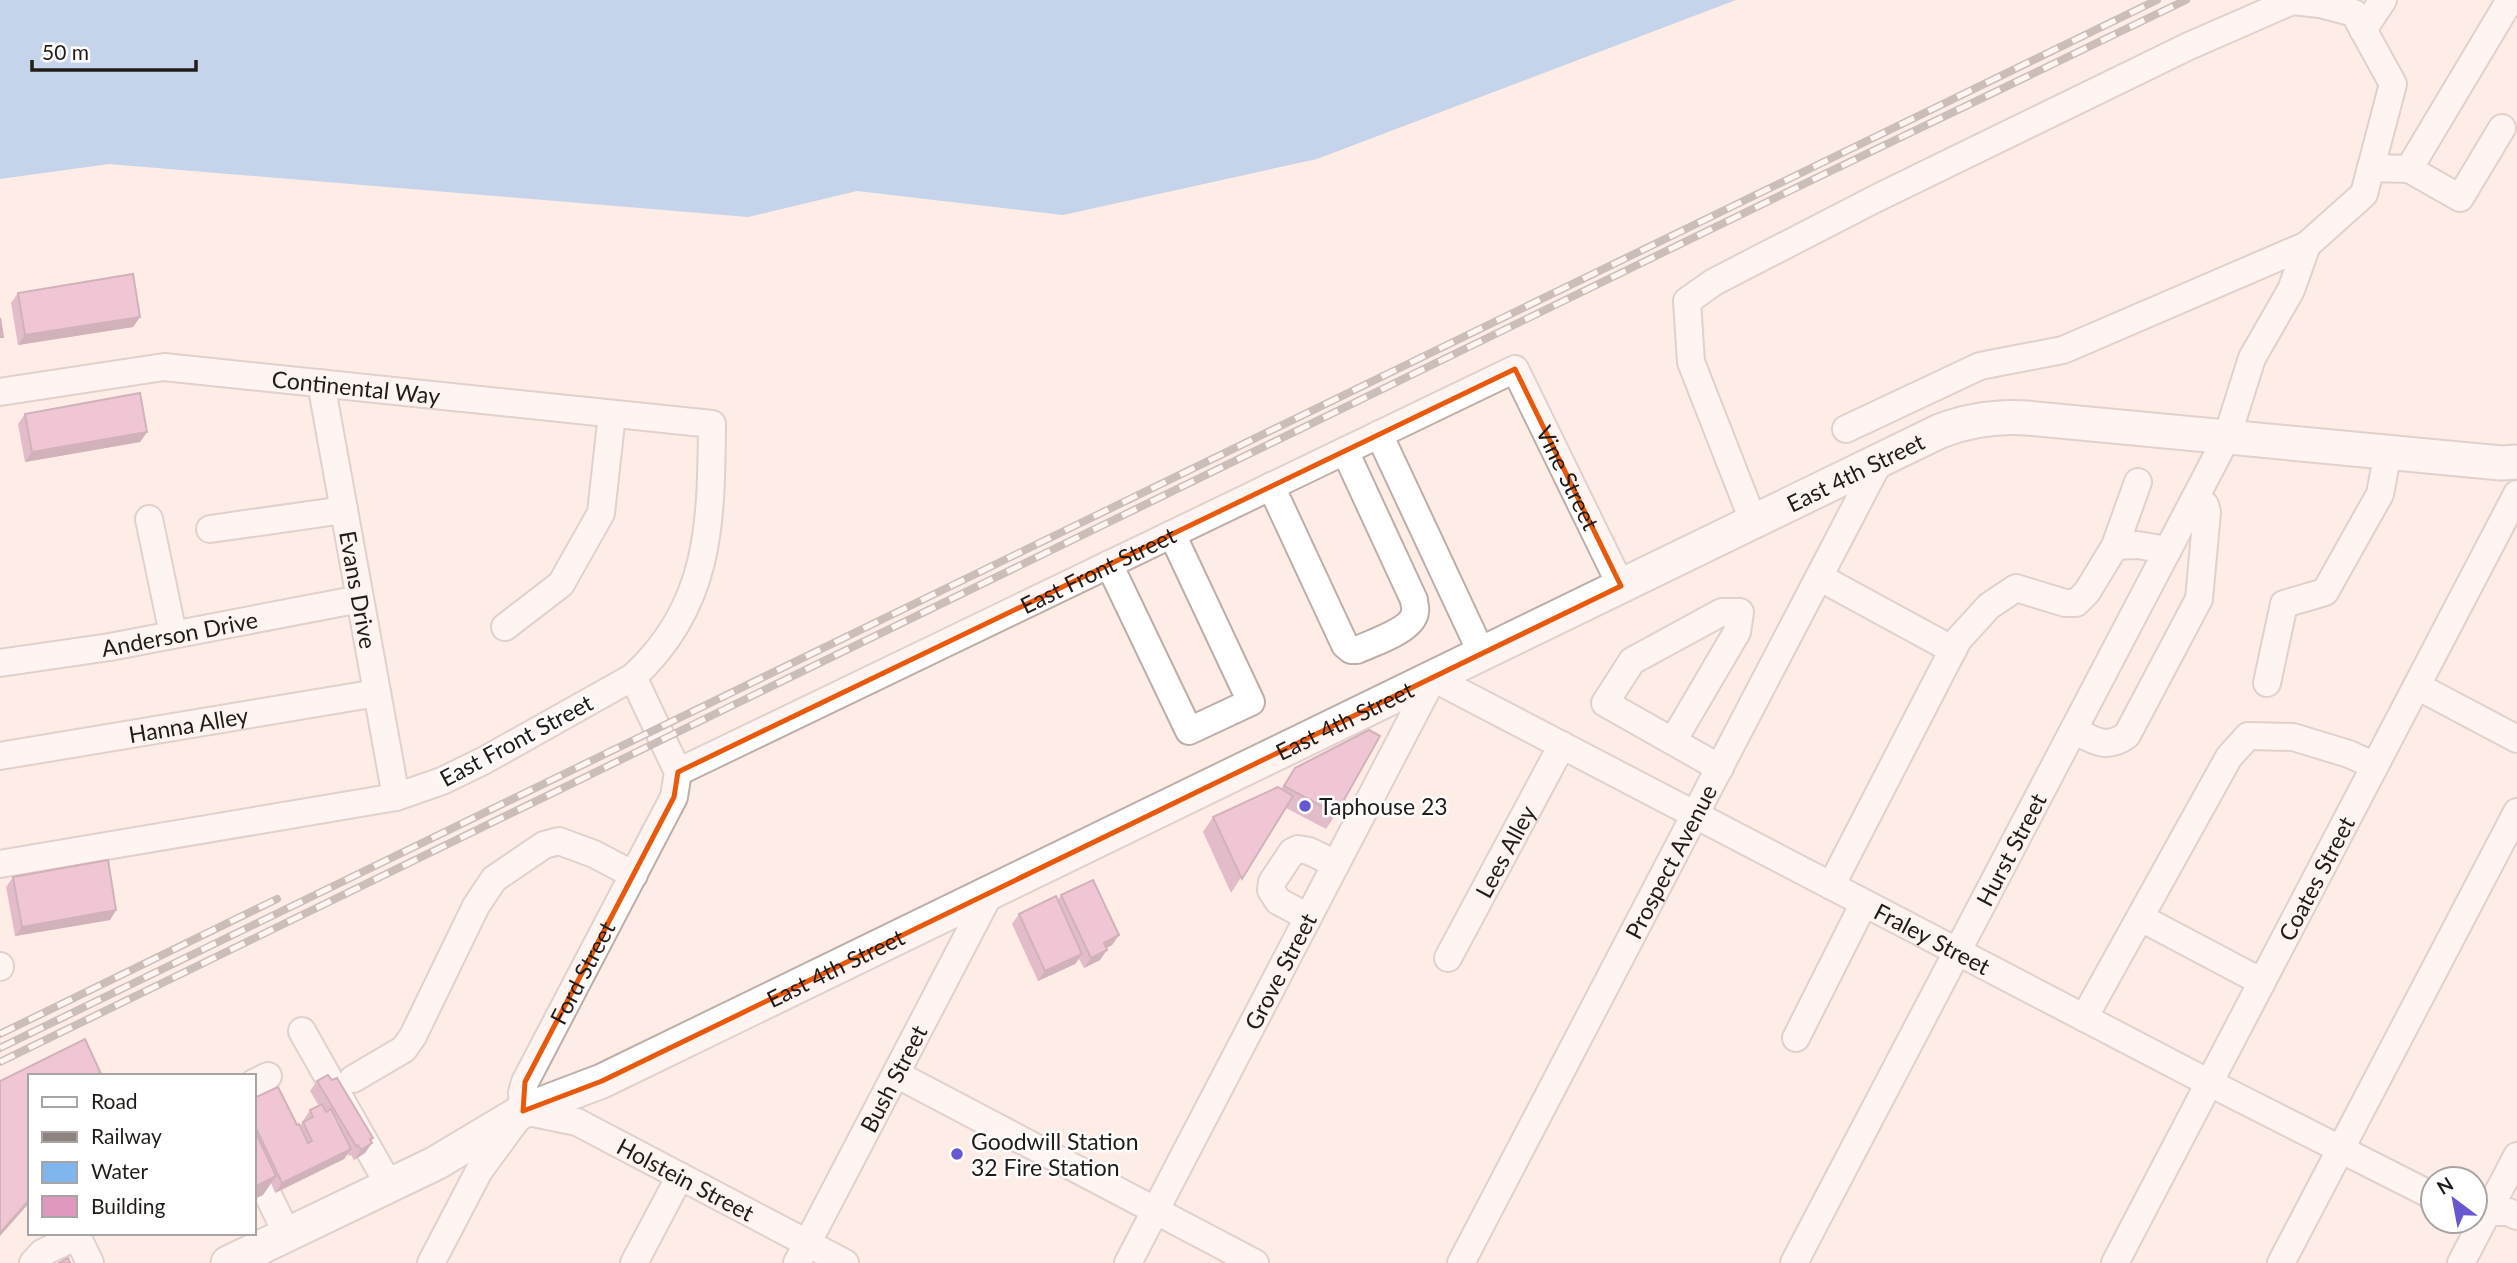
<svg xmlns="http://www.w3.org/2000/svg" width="2517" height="1263" font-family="Lato,sans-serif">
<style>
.water{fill:#81b5ee}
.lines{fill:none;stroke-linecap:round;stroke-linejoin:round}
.minor-casing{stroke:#beaea8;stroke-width:30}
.major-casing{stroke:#beaea8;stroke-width:37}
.minor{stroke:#fff;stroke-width:26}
.major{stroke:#fff;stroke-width:33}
.rail-casing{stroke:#8f837f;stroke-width:8}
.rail{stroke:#fff;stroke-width:5;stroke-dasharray:16;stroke-linecap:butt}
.wall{fill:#c182a3}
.shaded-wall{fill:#9d6a84}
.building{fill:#e097bd;stroke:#9d6a84;stroke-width:2}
.marked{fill:none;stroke:#e8590c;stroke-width:5;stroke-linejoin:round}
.poi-dot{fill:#6758d2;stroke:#fff;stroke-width:2.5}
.labels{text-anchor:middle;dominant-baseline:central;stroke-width:5;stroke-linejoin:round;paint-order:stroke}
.street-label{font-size:23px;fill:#221c19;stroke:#fff}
.poi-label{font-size:23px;fill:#221c19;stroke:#fff;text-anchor:start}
</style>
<rect width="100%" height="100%" fill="#feede7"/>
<path class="water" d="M0,0H1736L1317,159L1063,215L857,191L748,217L109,164L0,179Z"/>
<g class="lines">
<defs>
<g id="minor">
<path d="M2363,30L2383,0"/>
<path d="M2371,168L2409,169L2510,0"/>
<path d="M2409,169L2460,198L2502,128"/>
<path id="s1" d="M321,383L396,797"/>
<path id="s2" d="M0,392L164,367L712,424C711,523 711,605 633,677L485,760L442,781L396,797L0,864"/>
<path d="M1379,434L1482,654"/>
<path d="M1271,486L1345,645L1351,650H1357C1372,643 1413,630 1415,612C1416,608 1414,604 1414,600L1345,451"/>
<path d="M149,519L173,634"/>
<path d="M1754,523L1691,362L1687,301L1714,282L1877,198L2189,46L2292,1L2320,4L2354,13L2393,84L2364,194L2307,245"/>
<path d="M210,529L344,510"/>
<path d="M2115,546L2138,482"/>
<path d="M1109,564L1189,731L1251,702L1172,534"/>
<path d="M1819,577L1953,650"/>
<path d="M505,627L561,584L601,513L612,414"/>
<path id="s3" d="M0,663L110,647L360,599"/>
<path d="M2267,683L2284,604L2325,592L2380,494L2388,452"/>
<path d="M2417,686L2517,739"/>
<path d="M2074,730C2094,741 2107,750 2127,735L2199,599L2207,512L2205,505L2196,497"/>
<path d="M1673,741L1737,632L1740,612H1722L1632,661L1605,703L1720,768"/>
<path id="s4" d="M0,756L377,693"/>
<path id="s5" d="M678,772L1515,369L1621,586"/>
<path d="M1831,886L1958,640L1989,606L2016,588L2065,603H2076L2087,592L2115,546L2137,545L2168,550"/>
<path d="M1308,917L1278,901L1271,890L1272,882L1292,852L1298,849L1309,851L1336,864"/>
<path d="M2141,918L2262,982"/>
<path id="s6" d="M1448,958L1562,745"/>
<path d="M0,966V967"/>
<path d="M2084,1018L2229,757L2248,736L2293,737L2349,754L2375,766"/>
<path d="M302,1031L389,1185"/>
<path d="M1796,1038L1864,903"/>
<path d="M896,1074L1255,1263"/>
<path d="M353,1079L404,1049L413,1036L476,906L494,879L544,845L559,841L594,854L634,875"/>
<path d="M254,1083L268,1076"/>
<path id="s7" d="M523,1111L577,1122L845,1263"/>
<path d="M254,1166L287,1234"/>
<path d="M2475,1212H2509L2517,1216"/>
<path d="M33,1263L42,1253L77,1236L90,1263"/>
<path id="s8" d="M431,1263L479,1171L523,1111L522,1093L525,1082L674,797L678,772L633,677"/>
<path d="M634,1263L680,1176"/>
<path id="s9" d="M797,1263L990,893"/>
<path id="s10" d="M1128,1263L1433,678L2194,1075L2433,1196"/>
<path id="s11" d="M1461,1263L1880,460"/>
<path id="s12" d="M1794,1263L2227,437L2252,358L2291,290L2307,245L2063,350L1980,366L1846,429"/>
<path id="s13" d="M2115,1263L2517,494"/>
<path d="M2281,1263L2517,812"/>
<path d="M2461,1263L2517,1156"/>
</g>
<g id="major">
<path id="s14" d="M228,1263L436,1163L523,1111L602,1081L1940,431C1969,420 1995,416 2027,418L2501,463L2517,462"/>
</g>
</defs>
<use href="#minor" class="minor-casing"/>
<use href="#major" class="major-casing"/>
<use href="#minor" class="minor"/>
<use href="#major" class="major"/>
<defs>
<path id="rail" d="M0,1034L277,899
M0,1048L2157,0
M0,1062L1779,196L2186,0"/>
</defs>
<use href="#rail" class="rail-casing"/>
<use href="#rail" class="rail"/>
</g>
<path class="wall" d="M18,293L140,317L133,327L18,345L11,303Z
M25,414L147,432L140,442L25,462L18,424Z
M1295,768L1336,814L1326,829L1286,808L1231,893L1203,832L1213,817L1281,789Z
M13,877L116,910L110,920L15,936L6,887Z
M1061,895L1119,935L1112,945L1107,948L1100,960L1084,968L1079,959L1075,964L1038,981L1012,924L1019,914L1058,900Z
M317,1081L372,1143L365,1153L354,1160L351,1155L349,1156L348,1154L344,1159L275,1193L271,1183L263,1195L254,1199V1098L297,1125L300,1126L310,1110L319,1106L310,1091Z"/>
<path class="shaded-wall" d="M140,317L133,327L18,345L25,335Z
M147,432L140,442L25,462L32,452Z
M116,910L110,920L15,936L22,927Z
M1119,935L1112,945L1097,953L1104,943Z
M1107,950L1100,960L1084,968L1091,958Z
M1082,954L1075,964L1038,981L1045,971Z
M373,1138L367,1146L372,1143L365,1153L354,1160L370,1139Z
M351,1149L344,1159L275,1193L282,1183Z
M276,1176L263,1195L254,1199V1187Z
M30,1199V1202L0,1236V1233Z"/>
<path class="building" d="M133,274L140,317L25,335L18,293Z
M0,318L3,337H0Z
M140,393L147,432L32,452L25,414Z
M1369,730L1380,736L1336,814L1284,786L1295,768Z
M1278,787L1293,796L1242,879L1213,817Z
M108,860L116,910L22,927L13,877Z
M1093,880L1119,935L1104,943L1107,950L1091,958L1061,895Z
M1056,896L1082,954L1045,971L1019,914Z
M85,1039L102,1076H30V1199L0,1233V1081Z
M328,1075L332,1080L337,1078L373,1138L370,1139L372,1143L361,1150L358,1145L356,1146L317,1081Z
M278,1087L297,1125L299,1124L308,1143L312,1141L303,1122L313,1117L310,1110L322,1104L326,1112L331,1109L351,1149L282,1183L254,1124V1098Z
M254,1129L276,1176L254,1187Z
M68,1258L70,1263H59Z"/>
<path d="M0 0H2517V1263H0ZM1515,369L1621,586L602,1081L523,1111L525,1082L674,797L678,772Z" fill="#feede7" fill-opacity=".55" fill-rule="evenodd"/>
<path class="marked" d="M1515,369L1621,586L602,1081L523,1111L525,1082L674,797L678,772Z"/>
<g class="poi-dot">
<circle cx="1305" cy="806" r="7"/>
<circle cx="957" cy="1154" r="7"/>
</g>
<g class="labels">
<g class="street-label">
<text stroke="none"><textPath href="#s2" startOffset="359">Continental Way</textPath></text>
<text stroke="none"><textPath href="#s14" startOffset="1810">East 4th Street</textPath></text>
<text stroke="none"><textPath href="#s5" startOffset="1050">Vine Street</textPath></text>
<text stroke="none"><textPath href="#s5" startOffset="466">East Front Street</textPath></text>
<text stroke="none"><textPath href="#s1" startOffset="210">Evans Drive</textPath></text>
<text stroke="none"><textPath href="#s3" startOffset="182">Anderson Drive</textPath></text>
<text stroke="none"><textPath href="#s14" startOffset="1242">East 4th Street</textPath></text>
<text stroke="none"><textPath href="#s4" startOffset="191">Hanna Alley</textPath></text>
<text transform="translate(516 740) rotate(-28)">East Front Street</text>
<text stroke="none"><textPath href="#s12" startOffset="467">Hurst Street</textPath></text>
<text stroke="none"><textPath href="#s6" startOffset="121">Lees Alley</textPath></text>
<text stroke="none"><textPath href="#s11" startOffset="453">Prospect Avenue</textPath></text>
<text stroke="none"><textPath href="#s13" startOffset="434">Coates Street</textPath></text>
<text stroke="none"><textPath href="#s10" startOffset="1223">Fraley Street</textPath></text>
<text stroke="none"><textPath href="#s14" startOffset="676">East 4th Street</textPath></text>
<text stroke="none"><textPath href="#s10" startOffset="329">Grove Street</textPath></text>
<text stroke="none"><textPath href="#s8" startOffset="331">Ford Street</textPath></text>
<text stroke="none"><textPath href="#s9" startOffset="208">Bush Street</textPath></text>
<text stroke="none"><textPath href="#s7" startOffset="178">Holstein Street</textPath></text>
</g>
<g class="poi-label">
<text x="1319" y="806">Taphouse 23</text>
<text x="971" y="1141">Goodwill Station<tspan x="971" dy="26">32 Fire Station</tspan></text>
</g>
</g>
<rect x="28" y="1074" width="228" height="161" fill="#ffffff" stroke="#a7a4a3" stroke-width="2"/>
<rect x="42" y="1097" width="35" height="10" fill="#ffffff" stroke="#a7a4a3" stroke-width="2"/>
<text x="91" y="1109" font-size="21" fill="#221c19">Road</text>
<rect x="42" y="1132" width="35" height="10" fill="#8f837f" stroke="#a7a4a3" stroke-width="2"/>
<text x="91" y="1144" font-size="21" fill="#221c19">Railway</text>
<rect x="42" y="1162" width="35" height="21" fill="#81b5ee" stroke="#a7a4a3" stroke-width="2"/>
<text x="91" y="1179" font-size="21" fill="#221c19">Water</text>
<rect x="42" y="1196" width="35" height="21" fill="#e097bd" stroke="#a7a4a3" stroke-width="2"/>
<text x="91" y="1214" font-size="21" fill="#221c19">Building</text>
<g transform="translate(2454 1200) rotate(328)"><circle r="33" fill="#ffffff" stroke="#a7a4a3" stroke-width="2"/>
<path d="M0-5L12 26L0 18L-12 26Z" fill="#6758d2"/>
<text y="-10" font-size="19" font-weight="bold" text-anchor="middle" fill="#221c19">N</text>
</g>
<path d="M32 60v10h164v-10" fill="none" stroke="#221c19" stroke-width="3.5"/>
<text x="42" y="60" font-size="21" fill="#221c19" stroke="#ffffff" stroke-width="5" paint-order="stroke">50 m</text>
</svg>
